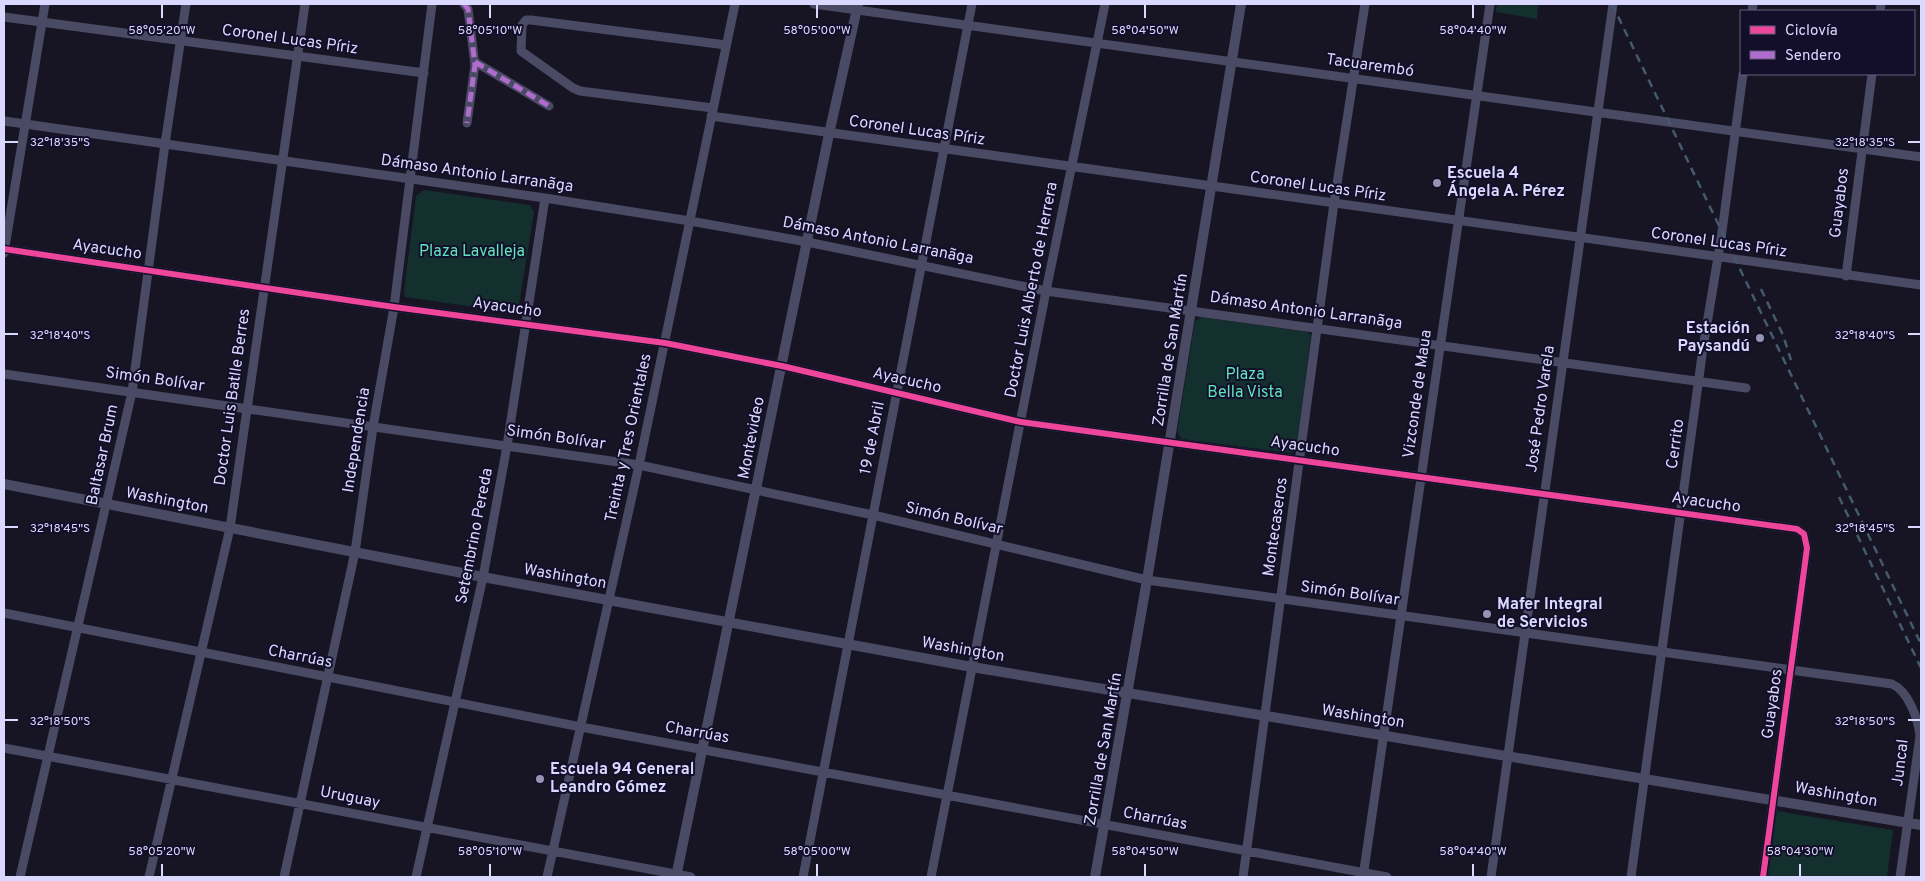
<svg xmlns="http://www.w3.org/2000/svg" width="1925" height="881" font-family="Overpass,sans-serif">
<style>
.green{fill:#13302f}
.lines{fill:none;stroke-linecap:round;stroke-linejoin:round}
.minor{stroke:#4a4a65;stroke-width:9}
.tertiary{stroke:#4a4a65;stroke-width:10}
.rail{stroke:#435b6d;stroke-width:2.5;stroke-dasharray:8 6;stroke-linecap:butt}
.quiet{stroke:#b06ccc;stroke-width:5;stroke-dasharray:10 5;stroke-linecap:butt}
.cycleway-casing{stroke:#130f2a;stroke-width:9}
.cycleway{stroke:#ed469a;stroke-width:6}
.ticks{fill:none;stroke:#dbd8ff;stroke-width:2}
.poi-dot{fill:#9694b2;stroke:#130f2a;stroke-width:2}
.labels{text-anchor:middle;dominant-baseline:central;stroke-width:4;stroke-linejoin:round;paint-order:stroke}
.street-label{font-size:16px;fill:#dbd8ff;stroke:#130f2a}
.poi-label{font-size:16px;font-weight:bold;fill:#dbd8ff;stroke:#130f2a;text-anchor:start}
.park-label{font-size:16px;fill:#5fe5bd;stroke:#130f2a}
.ticks-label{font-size:12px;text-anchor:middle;fill:#dbd8ff;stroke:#130f2a;stroke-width:4;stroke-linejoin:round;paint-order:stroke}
</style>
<rect width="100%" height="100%" fill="#171524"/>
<path class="green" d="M1497,4H1538L1537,19L1496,12Z
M424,190L530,205L534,212L519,305L510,312L405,297L404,291L416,196Z
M1201,317L1308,332L1311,336L1296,450L1291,453L1182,439L1177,432L1195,321Z
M1777,811L1893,830L1887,877H1768Z"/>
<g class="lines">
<path class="minor" d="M464,4L468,9L475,65L467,123
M814,4L1921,157
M1752,11L1753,4
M1880,11L1881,4
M4,17L424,73
M475,62L549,106
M713,108L580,91L573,88L521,51L522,25L526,20H531L726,45
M711,116L1921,285
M4,121L545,198L690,221L807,242L1046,291L1746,388
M4,249L394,307L665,343L782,366L1021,422L1797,529L1804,534L1807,548L1763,877
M4,253L45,4
M1846,276L1872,74
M4,374L639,465L873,515L1147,580L1892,684C1908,691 1918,718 1920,736L1900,877
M4,613L581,727L1387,877
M4,748L691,877
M20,877L132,392L165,144L186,4
M149,877L230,528L305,4
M284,877L355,552L373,427L394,307L432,4
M416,877L483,577L507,446L545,198
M547,877L639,465L735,4
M803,877L972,4
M931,877L1046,291L1105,4
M1243,877L1334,203L1365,4
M1363,877L1490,4
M1491,877L1613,4
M1631,877L1703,348L1721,239L1743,74"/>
<path class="tertiary" d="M4,484L483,577L972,667L1921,825
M676,877L829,134L858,4
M1095,877L1147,580L1241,4"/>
<path class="rail" d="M1612,4L1921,644
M1761,289L1783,335L1791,360
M1839,497L1921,668"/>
<path class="quiet" d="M464,4L468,9L475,65L467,123
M475,62L549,106"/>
<defs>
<path id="cycleway" d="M4,249L394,307L665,343L782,366L1021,422L1797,529L1804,534L1807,548L1763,877"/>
</defs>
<use href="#cycleway" class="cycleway-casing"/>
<use href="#cycleway" class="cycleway"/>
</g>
<path class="ticks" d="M162,5V18M490,5V18M817,5V18M1145,5V18M1473,5V18M5,142H18M1908,142H1920M5,334H18M1908,334H1920M5,527H18M1908,527H1920M5,720H18M1908,720H1920M162,864V876M490,864V876M817,864V876M1145,864V876M1473,864V876M1800,864V876"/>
<g class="poi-dot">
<circle cx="1437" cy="183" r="5"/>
<circle cx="1760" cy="338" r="5"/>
<circle cx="1487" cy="614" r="5"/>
<circle cx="540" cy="779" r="5"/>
</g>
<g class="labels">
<g class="street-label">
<text transform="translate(290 40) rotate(8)">Coronel Lucas Píriz</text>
<text transform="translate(1370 66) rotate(8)">Tacuarembó</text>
<text transform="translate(917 131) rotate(8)">Coronel Lucas Píriz</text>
<text transform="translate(477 174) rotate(8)">Dámaso Antonio Larranãga</text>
<text transform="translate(1318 187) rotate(8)">Coronel Lucas Píriz</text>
<text transform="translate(1840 203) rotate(-83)">Guayabos</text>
<text transform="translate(878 241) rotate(11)">Dámaso Antonio Larranãga</text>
<text transform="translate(1719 243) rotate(8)">Coronel Lucas Píriz</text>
<text transform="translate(107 250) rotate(8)">Ayacucho</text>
<text transform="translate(1032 290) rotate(-79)">Doctor Luis Alberto de Herrera</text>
<text transform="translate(507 308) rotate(8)">Ayacucho</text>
<text transform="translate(1306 311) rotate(8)">Dámaso Antonio Larranãga</text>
<text transform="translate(1171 350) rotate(-81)">Zorrilla de San Martín</text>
<text transform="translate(155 380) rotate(8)">Simón Bolívar</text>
<text transform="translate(907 381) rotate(13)">Ayacucho</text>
<text transform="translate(1418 394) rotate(-82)">Vizconde de Maua</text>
<text transform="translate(233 397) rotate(-82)">Doctor Luis Batlle Berres</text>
<text transform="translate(1541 409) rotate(-82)">José Pedro Varela</text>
<text transform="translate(556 438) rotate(8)">Simón Bolívar</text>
<text transform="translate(629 438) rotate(-78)">Treinta y Tres Orientales</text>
<text transform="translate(752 438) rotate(-79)">Montevideo</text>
<text transform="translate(873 438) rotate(-79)">19 de Abril</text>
<text transform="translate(357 440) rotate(-81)">Independencia</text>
<text transform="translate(1676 444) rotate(-82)">Cerrito</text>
<text transform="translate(1305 447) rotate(8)">Ayacucho</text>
<text transform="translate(103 455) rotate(-78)">Baltasar Brum</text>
<text transform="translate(167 501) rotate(11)">Washington</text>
<text transform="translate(1706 503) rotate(8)">Ayacucho</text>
<text transform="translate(954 519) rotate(13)">Simón Bolívar</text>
<text transform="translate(1276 527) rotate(-82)">Montecaseros</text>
<text transform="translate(475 536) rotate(-79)">Setembrino Pereda</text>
<text transform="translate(565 577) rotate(10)">Washington</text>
<text transform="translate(1350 594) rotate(8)">Simón Bolívar</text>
<text transform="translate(963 650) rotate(10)">Washington</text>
<text transform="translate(300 657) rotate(11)">Charrúas</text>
<text transform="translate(1773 704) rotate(-82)">Guayabos</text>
<text transform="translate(1363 717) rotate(9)">Washington</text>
<text transform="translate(697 733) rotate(10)">Charrúas</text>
<text transform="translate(1104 749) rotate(-80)">Zorrilla de San Martín</text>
<text transform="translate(1901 763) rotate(-83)">Juncal</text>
<text transform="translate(1836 795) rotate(10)">Washington</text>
<text transform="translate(350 798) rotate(11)">Uruguay</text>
<text transform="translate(1155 819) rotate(11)">Charrúas</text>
</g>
<g class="poi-label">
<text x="1447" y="174">Escuela 4<tspan x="1447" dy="18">Ángela A. Pérez</tspan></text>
<text x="1750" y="329" text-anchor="end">Estación<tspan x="1750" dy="18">Paysandú</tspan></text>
<text x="1497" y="605">Mafer Integral<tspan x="1497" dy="18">de Servicios</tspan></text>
<text x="550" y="770">Escuela 94 General<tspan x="550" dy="18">Leandro Gómez</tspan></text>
</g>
<g class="park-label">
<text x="472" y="252">Plaza Lavalleja</text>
<text x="1245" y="375">Plaza<tspan x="1245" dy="18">Bella Vista</tspan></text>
</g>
</g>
<g class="ticks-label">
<text x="162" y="34">58°05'20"W</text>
<text x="490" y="34">58°05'10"W</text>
<text x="817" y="34">58°05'00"W</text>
<text x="1145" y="34">58°04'50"W</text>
<text x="1473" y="34">58°04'40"W</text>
<text x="60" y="146">32°18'35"S</text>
<text x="1865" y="146">32°18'35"S</text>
<text x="60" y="339">32°18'40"S</text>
<text x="1865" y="339">32°18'40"S</text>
<text x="60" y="532">32°18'45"S</text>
<text x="1865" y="532">32°18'45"S</text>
<text x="60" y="725">32°18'50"S</text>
<text x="1865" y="725">32°18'50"S</text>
<text x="162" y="855">58°05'20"W</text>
<text x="490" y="855">58°05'10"W</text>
<text x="817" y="855">58°05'00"W</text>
<text x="1145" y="855">58°04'50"W</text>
<text x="1473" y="855">58°04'40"W</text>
<text x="1800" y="855">58°04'30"W</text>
</g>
<rect width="1925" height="881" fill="none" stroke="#dbd8ff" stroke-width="10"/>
<rect x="1740" y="10" width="175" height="65" fill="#130f2a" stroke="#635f7f"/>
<rect x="1750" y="26" width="25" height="8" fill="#ed469a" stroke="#635f7f"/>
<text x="1785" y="35" font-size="15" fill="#dbd8ff">Ciclovía</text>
<rect x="1750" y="51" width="25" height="8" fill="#b06ccc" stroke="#635f7f"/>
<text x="1785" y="60" font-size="15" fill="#dbd8ff">Sendero</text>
</svg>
